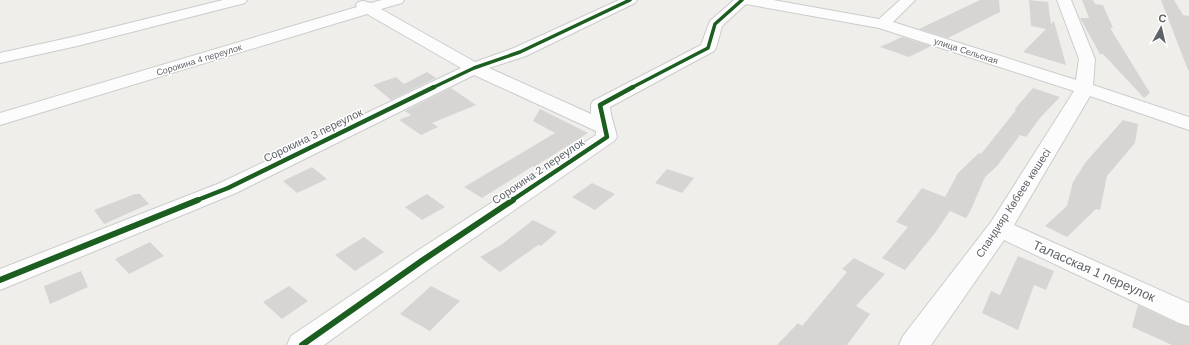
<svg xmlns="http://www.w3.org/2000/svg" width="1189" height="345" font-family="Arial,sans-serif">
<style>
.building{fill:#d6d5d3}
.lines{fill:none;stroke-linecap:round;stroke-linejoin:round}
.minor-casing{stroke:#cbcccc;stroke-width:2}
.minor{fill:#fdfcfc;fill-rule:evenodd}
.cycleway-far2-casing{stroke:#fff;stroke-width:5.5}
.cycleway-far1-casing{stroke:#fff;stroke-width:7}
.cycleway-casing{stroke:#fff;stroke-width:8}
.cycleway-far2{stroke:#1b5e20;stroke-width:3.5}
.cycleway-far1{stroke:#1b5e20;stroke-width:4.5}
.cycleway{stroke:#1b5e20;stroke-width:6}
.labels{text-anchor:middle;dominant-baseline:central;stroke-width:3;stroke-linejoin:round;paint-order:stroke}
.far-street-label{font-size:9px;fill:#5f6368;stroke:#fff}
.street-label{font-size:11px;fill:#5f6368;stroke:#fff}
.near-street-label{font-size:13px;fill:#5f6368;stroke:#fff}
</style>
<rect width="100%" height="100%" fill="#efeeea"/>
<path class="building" d="M980,0H999L1000,12L948,38L919,29Z
M1029,0L1048,2L1051,24L1054,21L1066,65L1023,52L1046,29L1031,26Z
M1082,0H1093L1095,4L1103,5L1113,28H1110L1150,93L1144,98L1103,54H1100L1080,18H1089Z
M1161,0H1174L1183,15L1189,16V70H1188Z
M902,37L931,46L909,57L880,47Z
M427,72L436,78L391,100L373,85L396,77L404,84Z
M451,88L476,105L432,123L438,127L421,135L399,120L411,115L405,111Z
M1033,88L1060,97L1040,118L1026,137L1020,135L997,166L985,177L970,212L966,218L950,211L935,233L905,270L882,258L908,227L896,222L922,188L945,197L958,173L979,153L981,154L1016,110L1015,109Z
M540,109L588,133L534,167L533,166L482,198L464,187L555,133L533,121Z
M1123,120L1138,124L1135,143L1107,176L1100,210L1096,209L1067,237L1045,226L1067,206L1073,182L1085,163Z
M312,167L327,179L297,193L283,181Z
M667,169L694,178L682,193L655,183Z
M592,183L615,194L595,210L572,197Z
M135,194H140L149,204L104,224L94,210Z
M427,194L445,207L422,220L405,207Z
M533,220L557,232L541,246L538,245L500,272L480,257L501,245Z
M364,237L384,252L355,271L335,255Z
M150,242L164,256L129,274L115,259Z
M1018,256L1054,271L1046,290L1034,285L1018,330L982,313L991,291L1000,295Z
M854,258L885,274L856,306L870,314L847,345H777L798,323L802,326L847,272L842,269Z
M81,271L88,287L50,304L44,286Z
M289,286L308,301L282,319L263,302Z
M431,286L460,301L430,331L400,314Z
M1138,305L1178,324L1189,327V345H1172L1132,327Z"/>
<g class="lines">
<defs>
<path id="minor" d="M223,0H247L245,3L77,46L0,63V53L77,36Z
M382,0H404L402,3L381,9L475,62L514,48L619,0H637L635,3L526,56L489,68L591,114V105L593,101L701,45L710,21L734,0H773L879,19L900,0H915L893,22L1076,80L1079,59L1057,0H1071L1095,59L1093,85L1189,117V130L1090,96L1014,225L1189,303V326L1179,323L1004,240L931,345H899L903,336L991,222L1074,91L879,28L746,4L722,26L716,48L714,51L610,107C611,118 615,127 617,137L614,141L432,267L324,345H287L291,336L414,253L596,135V131L474,75L236,193L0,290V269L220,183L461,68L367,14L0,125V113L357,7L356,5L358,2L363,1L371,3Z"/>
</defs>
<use href="#minor" class="minor-casing"/>
<use href="#minor" class="minor"/>
<defs>
<path id="cycleway-far2" d="M432,88L474,68L520,52L630,0
M631,88L708,48L715,24L742,0"/>
<path id="cycleway-far1" d="M195,201L228,188L434,87
M511,201L607,137L600,105L633,87"/>
<path id="cycleway" d="M0,280L198,200
M302,345L423,260L513,200"/>
</defs>
<use href="#cycleway-far2" class="cycleway-far2-casing"/>
<use href="#cycleway-far1" class="cycleway-far1-casing"/>
<use href="#cycleway" class="cycleway-casing"/>
<use href="#cycleway-far2" class="cycleway-far2"/>
<use href="#cycleway-far1" class="cycleway-far1"/>
<use href="#cycleway" class="cycleway"/>
</g>
<g class="labels">
<g class="far-street-label">
<text transform="translate(966 51) rotate(18)">улица Сельская</text>
<text transform="translate(199 60) rotate(-17)">Сорокина 4 переулок</text>
</g>
<g class="street-label">
<text transform="translate(313 135) rotate(-26)">Сорокина 3 переулок</text>
<text transform="translate(538 171) rotate(-34)">Сорокина 2 переулок</text>
<text transform="translate(1013 203) rotate(-57)">Спандияр Көбеев көшесі</text>
</g>
<g class="near-street-label">
<text transform="translate(1094 271) rotate(24)">Таласская 1 переулок</text>
</g>
</g>
<g transform="translate(1161 28) rotate(8)" stroke="#ffffff" stroke-width="3" paint-order="stroke">
<path d="M0-3L7 15L0 10L-7 15Z" fill="#5f6368"/>
<text y="-6" font-size="11" font-weight="bold" text-anchor="middle" fill="#5f6368">С</text>
</g>
</svg>
